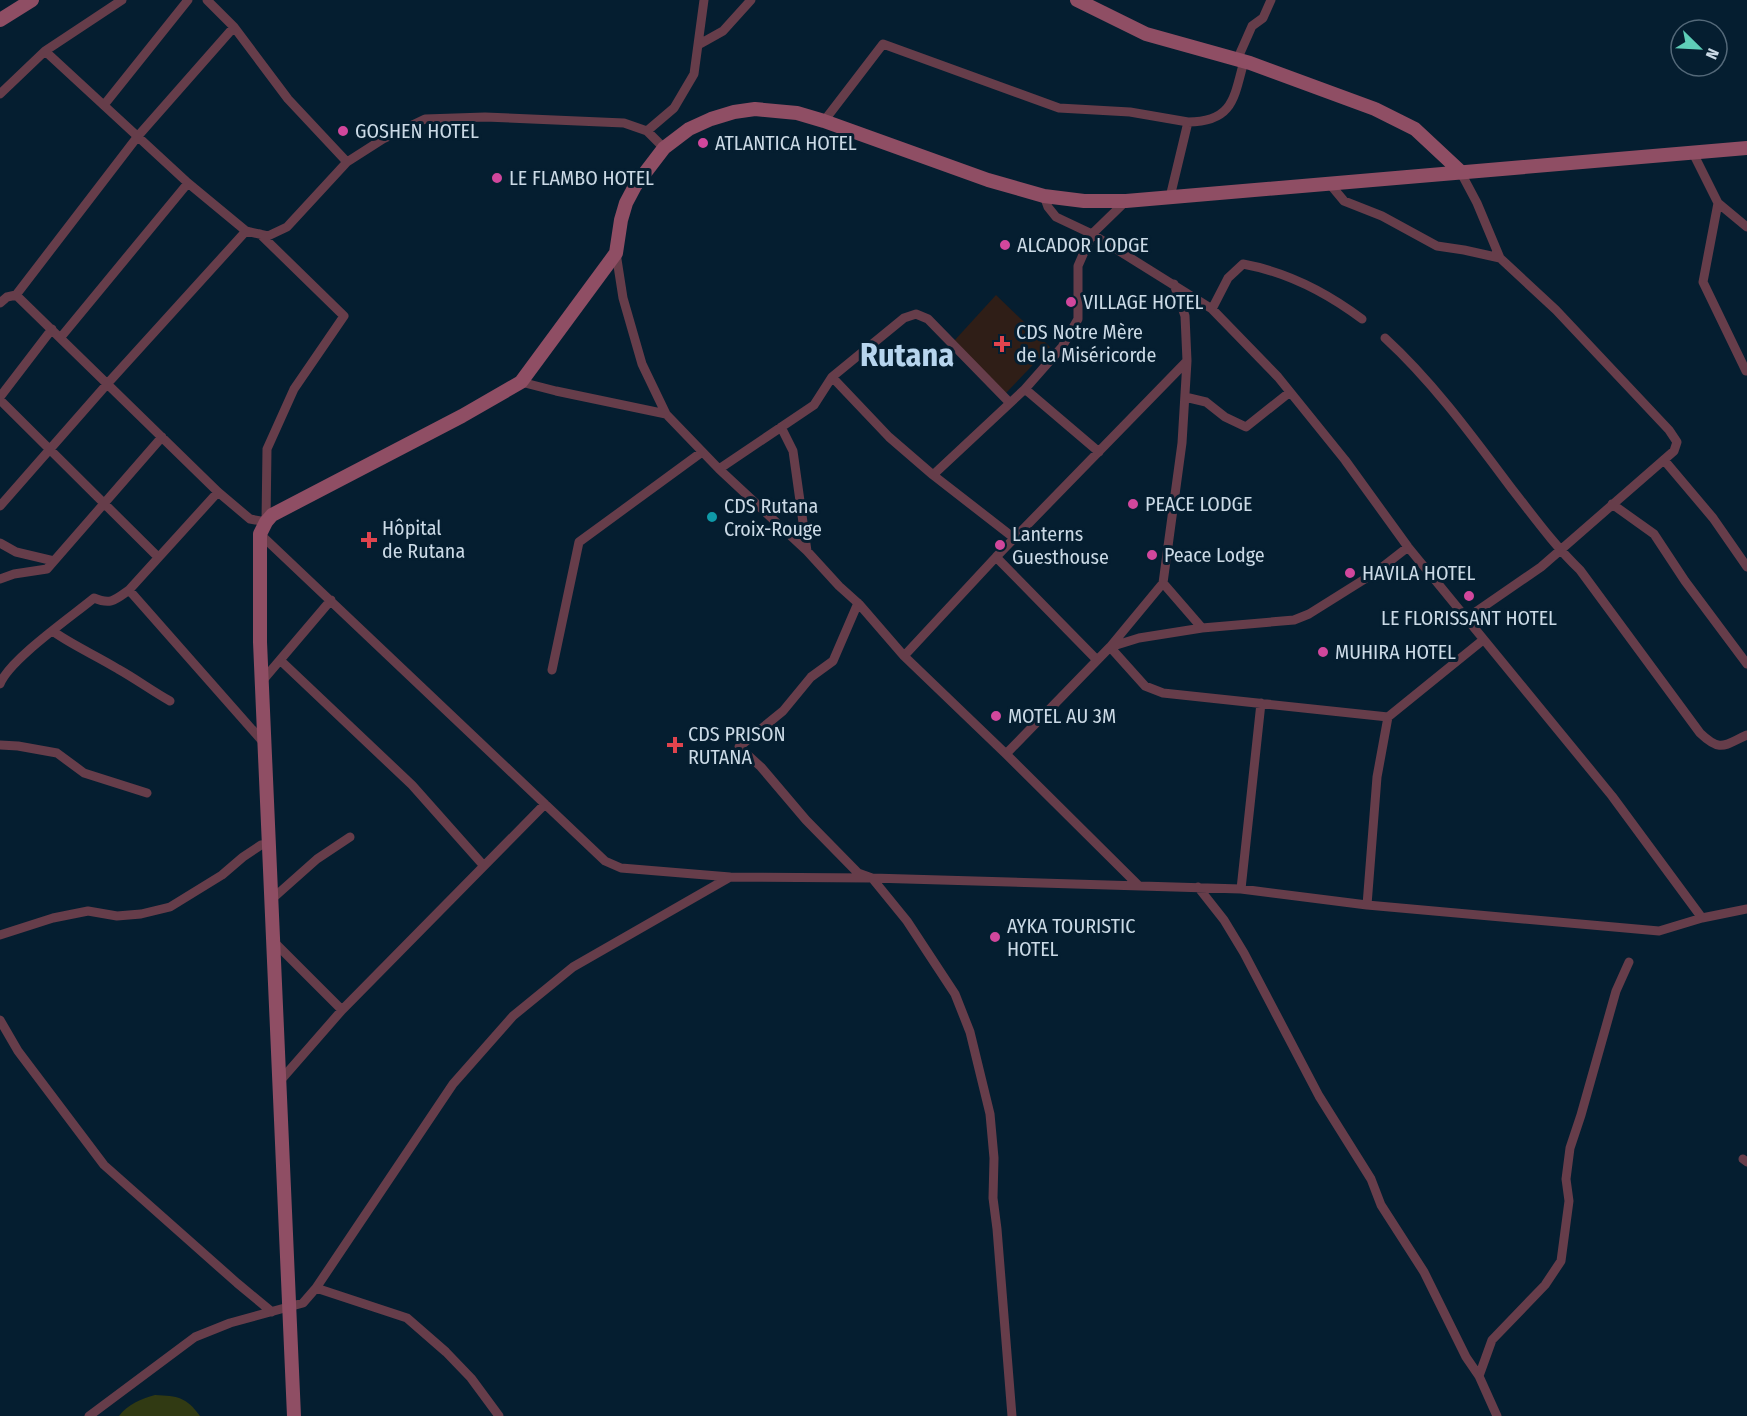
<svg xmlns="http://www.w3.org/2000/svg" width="1747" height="1416" font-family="'Fira Sans Condensed',sans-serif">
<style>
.medical{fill:#2f1e17}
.green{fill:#313a13}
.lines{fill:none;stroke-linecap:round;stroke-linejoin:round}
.street{stroke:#663d4a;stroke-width:9}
.secondary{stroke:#8f4e64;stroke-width:14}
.hotel-dot{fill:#d1479c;stroke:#051e30;stroke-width:2}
.health-dot{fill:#e0444e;stroke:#051e30;stroke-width:2}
.culture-dot{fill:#0f9aa8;stroke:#051e30;stroke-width:2}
.labels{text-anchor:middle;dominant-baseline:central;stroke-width:6;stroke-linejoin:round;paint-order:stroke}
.poi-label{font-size:20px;fill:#cbdae6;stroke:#051e30;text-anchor:start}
.town-label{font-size:32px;font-weight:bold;fill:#b7d5ee;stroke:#051e30}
</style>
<rect width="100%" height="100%" fill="#051e30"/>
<path class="medical" d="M996,295L1050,347L1006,393L954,341Z"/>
<path class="green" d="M155,1395C178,1396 186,1397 200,1416H119C128,1404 141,1399 155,1395Z"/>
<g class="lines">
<path class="street" d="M207,0L234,27L288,99L347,162
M698,45L723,31L751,0
M45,51L188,183L246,231
M1237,60L1252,26L1263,18L1271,0
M0,94L45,51L122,0
M104,105L188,0
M824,121L883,44L1059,108L1130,112L1188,122
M647,131L674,108L694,74L704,0
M1693,153L1718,203L1703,282L1746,371
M1460,171L1477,203L1500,258L1556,310L1669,430L1677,442L1674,451L1541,567L1467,618
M1329,183L1344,201L1382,216L1437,246L1464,250L1500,258
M1044,196L1048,207L1056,217L1092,234L1212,309L1278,377L1345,460L1408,547L1612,796L1702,918
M1170,197L1188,122C1233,122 1234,98 1244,61
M1718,203L1747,227
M616,253L623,298L642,364L666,414L719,469L807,551L839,586L859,604L904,656L1006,754L1138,885
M1174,284L1185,316L1187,361L1182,443L1163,583L1202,628
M16,295L218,492L250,519L266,522L267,449L294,389L344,316L260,234
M0,303L7,297L16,295L138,136L234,27
M1212,309L1228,278L1243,264C1287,272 1326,292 1362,319
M61,337L188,183
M1385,338C1433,382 1473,437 1512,489C1534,517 1554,545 1580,570L1700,733C1721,753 1724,745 1747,735
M521,382L556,391L666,414
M0,397L52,329
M1185,397L1206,402L1225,417L1246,427L1290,392
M0,400L158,557
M1009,402L928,319L916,314L904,318L832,377L889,437L933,475L1014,538
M781,427L793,451L807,551
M1099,452L1025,389L1062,347L1078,319V266L1092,234L1126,201
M1664,460L1713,518L1747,567
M719,469L814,405L832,377
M933,475L1025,389
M1612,504L1654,534L1685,581L1747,664
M0,506L108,383L246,231L268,236L287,227L347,162L383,139L425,119L485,117L624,123L647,131L664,148
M260,534L605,861L621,868L730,877
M0,543L16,552L54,561
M996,557L1096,659
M0,579L14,574L47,569L162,437
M1163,583L1110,647L1145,686L1163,693L1388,717L1483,640
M129,590L264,743
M858,603L833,661L811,677L783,711L739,747L761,767L806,820L858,873L872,878L907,921L955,994L970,1032L990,1114L994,1158L993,1198L997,1229L1012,1416
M54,632C74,646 97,656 118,669C136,679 152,691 170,701
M904,656L996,557L1187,361
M280,660L412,785L484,866
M552,670L579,542L702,452
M263,680L331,600
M0,684C9,660 71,617 94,598C111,605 115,600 129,590L218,492
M0,745L18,746L57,753L84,773L147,793
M1006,754L1110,647L1139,638L1202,628L1294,620L1309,614L1376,572L1408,547
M1198,887L1224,920L1244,953L1319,1096L1371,1179L1381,1205L1424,1272L1466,1357L1479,1376L1497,1416
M1241,889L1261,703
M272,899L317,859L350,837
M1367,905L1377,777L1388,717
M0,935L53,918L88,911L117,916L141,914L170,907L222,875L243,857L261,845L270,844
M273,941L342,1010L545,804
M0,1020L18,1051L104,1165L237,1283L272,1312
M280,1081L342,1010
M1743,1159L1747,1162
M316,1288L407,1318L446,1352L471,1378L499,1416
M1479,1376L1492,1340L1545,1285L1561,1261L1569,1201L1566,1179L1570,1148L1581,1115L1616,991L1629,962
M89,1416L195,1337L230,1323L303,1303L316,1288L453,1084L513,1016L573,967L730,877L872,878L1241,889L1367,905L1659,931L1702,918L1747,909"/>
<path class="secondary" d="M1077,0L1146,34L1250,63L1375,109L1415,129L1460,171
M0,20L32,0
M294,1416L260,642V534L266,522L272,515L462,416L521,382L616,253L621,220L626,203L635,186L664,148L689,129L711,119L734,112L755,109L797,113L824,121L988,180L1044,196L1084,201H1126L1747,148"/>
</g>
<g class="hotel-dot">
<circle cx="343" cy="131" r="6"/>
<circle cx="703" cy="143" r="6"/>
<circle cx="497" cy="178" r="6"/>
<circle cx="1005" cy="245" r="6"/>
<circle cx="1071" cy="302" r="6"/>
<circle cx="1133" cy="504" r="6"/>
<circle cx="1000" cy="545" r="6"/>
<circle cx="1152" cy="555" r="6"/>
<circle cx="1350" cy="573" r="6"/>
<circle cx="1469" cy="596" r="6"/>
<circle cx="1323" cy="652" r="6"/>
<circle cx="996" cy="716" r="6"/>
<circle cx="995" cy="937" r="6"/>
</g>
<g class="health-dot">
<path d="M999 335h6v6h6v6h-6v6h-6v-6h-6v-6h6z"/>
<path d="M366 531h6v6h6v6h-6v6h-6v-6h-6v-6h6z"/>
<path d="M672 736h6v6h6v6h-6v6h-6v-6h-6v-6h6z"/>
</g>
<circle class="culture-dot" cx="712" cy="517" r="6"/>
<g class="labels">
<g class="poi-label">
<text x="355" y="131">GOSHEN HOTEL</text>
<text x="715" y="143">ATLANTICA HOTEL</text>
<text x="509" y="178">LE FLAMBO HOTEL</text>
<text x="1017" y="245">ALCADOR LODGE</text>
<text x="1083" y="302">VILLAGE HOTEL</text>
<text x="1016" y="332">CDS Notre Mère<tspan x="1016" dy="23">de la Miséricorde</tspan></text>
<text x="1145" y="504">PEACE LODGE</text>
<text x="724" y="506">CDS Rutana<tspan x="724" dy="23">Croix-Rouge</tspan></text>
<text x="382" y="528">Hôpital<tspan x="382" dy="23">de Rutana</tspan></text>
<text x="1012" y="534">Lanterns<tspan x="1012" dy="23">Guesthouse</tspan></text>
<text x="1164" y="555">Peace Lodge</text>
<text x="1362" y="573">HAVILA HOTEL</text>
<text x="1469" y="618" text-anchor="middle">LE FLORISSANT HOTEL</text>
<text x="1335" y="652">MUHIRA HOTEL</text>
<text x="1008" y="716">MOTEL AU 3M</text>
<text x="688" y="734">CDS PRISON<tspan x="688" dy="23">RUTANA</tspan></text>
<text x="1007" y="926">AYKA TOURISTIC<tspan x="1007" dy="23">HOTEL</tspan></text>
</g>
<g class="town-label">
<text x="907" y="355">Rutana</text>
</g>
</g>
<g transform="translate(1699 48) rotate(114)"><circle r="28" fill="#051e30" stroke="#546979" stroke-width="1.5"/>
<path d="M0-4.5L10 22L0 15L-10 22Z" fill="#5eceb8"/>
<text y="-9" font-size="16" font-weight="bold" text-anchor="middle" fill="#cbdae6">N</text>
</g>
</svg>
